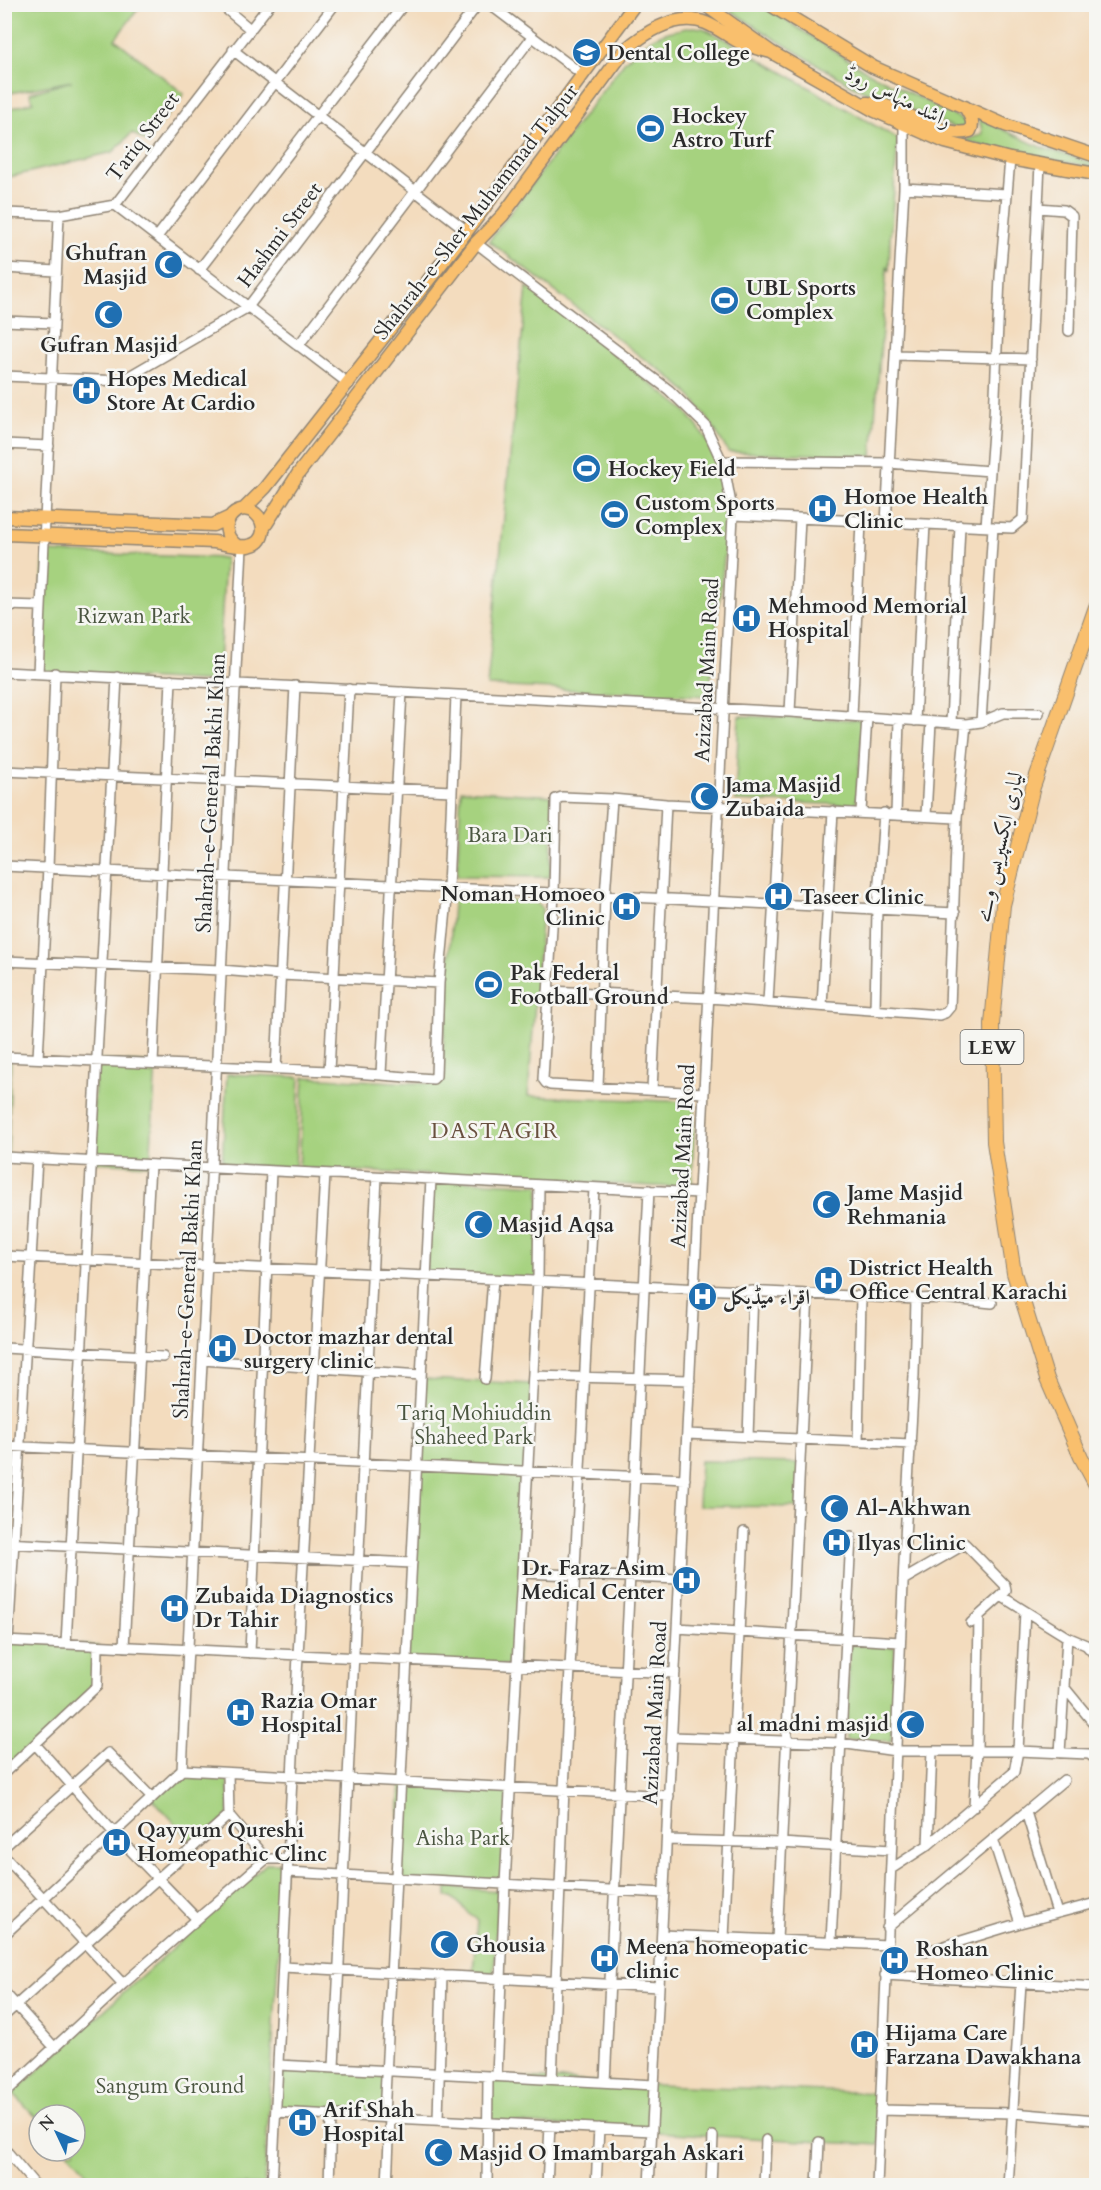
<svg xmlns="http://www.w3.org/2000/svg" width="1101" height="2190" font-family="Cardo,Amiri,serif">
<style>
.green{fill:#a6d27f;stroke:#687e55;stroke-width:1.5}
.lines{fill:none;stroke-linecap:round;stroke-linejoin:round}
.stream{stroke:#87b7f3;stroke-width:2}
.minor-casing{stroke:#8f8474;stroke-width:12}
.major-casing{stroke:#8f8474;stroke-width:15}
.highway-casing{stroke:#8f8474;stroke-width:16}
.minor{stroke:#fff;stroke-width:9}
.major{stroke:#f9bf6d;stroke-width:12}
.highway{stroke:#f9bf6d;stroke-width:14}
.labels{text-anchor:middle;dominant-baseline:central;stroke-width:5;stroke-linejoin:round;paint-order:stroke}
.shield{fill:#f6f6f2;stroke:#686867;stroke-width:1.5}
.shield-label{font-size:20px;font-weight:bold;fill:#2b2b2b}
.poi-label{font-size:21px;font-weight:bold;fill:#2b2b2b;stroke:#f6f6f2;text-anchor:start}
.street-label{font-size:21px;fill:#2b2b2b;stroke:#f6f6f2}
.park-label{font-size:21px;fill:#4a5540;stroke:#f6f6f2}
.neighbourhood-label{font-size:22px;letter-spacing:1.5px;fill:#69503f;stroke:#f6f6f2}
</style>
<rect width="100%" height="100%" fill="#f6f6f2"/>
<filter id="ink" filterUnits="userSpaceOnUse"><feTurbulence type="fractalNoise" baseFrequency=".0167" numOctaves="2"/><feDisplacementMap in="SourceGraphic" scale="12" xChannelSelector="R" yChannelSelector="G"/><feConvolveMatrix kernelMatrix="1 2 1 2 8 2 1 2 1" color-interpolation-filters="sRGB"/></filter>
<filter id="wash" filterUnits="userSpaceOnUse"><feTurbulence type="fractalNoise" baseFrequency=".008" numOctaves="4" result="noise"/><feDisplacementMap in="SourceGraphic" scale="24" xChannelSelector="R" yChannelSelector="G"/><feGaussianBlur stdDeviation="1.35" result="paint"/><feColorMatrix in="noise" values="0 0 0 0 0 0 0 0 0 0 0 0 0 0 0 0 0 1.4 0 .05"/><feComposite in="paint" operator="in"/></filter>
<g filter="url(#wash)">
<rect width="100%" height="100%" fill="#f3dcbe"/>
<path class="green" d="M142,4L115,39L184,94L147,142L132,133L113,152L5,178V110L33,102L30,93L72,81L5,94V5Z
M722,5H762L866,71L962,119L966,123L965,127L958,129L855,87L770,36Z
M693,27L703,28L727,40L898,139L890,239L889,271L887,267L872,456L728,452C703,408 688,386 644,359L489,241L625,61C648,37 660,32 693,27Z
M979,118L1040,147L1096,164V167L1011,153L963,141L981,135L982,131Z
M527,287L685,410L714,449L723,488L726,541L709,696L487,686Z
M44,552L225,558L218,682L38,673Z
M739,716L863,720L856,805L735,801Z
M461,790L554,796L550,877L457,876Z
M456,897L535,902L542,909L528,1096L695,1102L692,1188L299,1168L304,1077L433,1084L441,1081L453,903Z
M4,1057H11L8,1158L4,1157Z
M96,1060L156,1063L150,1165L91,1162Z
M227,1074L300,1077L295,1168L222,1165Z
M431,1179L539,1185L538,1281L426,1276Z
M422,1379L532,1384L517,1666L407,1661Z
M700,1461L800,1463L798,1507L698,1506Z
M5,1641L98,1646L97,1686L5,1773Z
M850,1645L895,1647L891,1741L846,1739Z
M182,1770L228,1773L229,1815L195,1845L152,1798Z
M401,1782L455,1794L510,1788L505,1884L396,1879Z
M267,1863H284L264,2185H73L86,2171L67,2151H75V2115H39V2120L13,2093Z
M447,1887L498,1891L494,1973L473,1972L477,1920L452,1897H447Z
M278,2065L386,2070L384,2116L276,2112Z
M488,2076L654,2085L880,2093L879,2145C748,2139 618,2129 487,2121Z"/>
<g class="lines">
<path class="stream" d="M1096,994L1090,1113L1096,1188"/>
</g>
</g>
<g filter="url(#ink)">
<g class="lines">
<defs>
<path id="minor" d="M220,4L250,29
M489,4L583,75
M233,50L467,231
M904,188L1007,194
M115,205L349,384
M1038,208L1064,210L1072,216L1069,331
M4,213L59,215L115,205L270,4
M157,237L335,4
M476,243L669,390L705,425L724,466L733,515L649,2186
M4,268L56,271
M199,270L404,4
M4,321L54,323
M298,346L532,37
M896,355L1031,359
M4,376L121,381L248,307L478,4
M4,444L49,446
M722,461L888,463L990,471
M733,515L1012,528L1023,519L1040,164
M886,523L904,188V124
M986,526L994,418L1000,277L1010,159
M4,605L41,606
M4,672L790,712L966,724L981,722L1003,713H1039
M38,673L59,215
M790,712L800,519
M852,716L861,522
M915,721L925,524
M981,722L993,527
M951,723L960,525
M4,771L452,791
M861,812L867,717
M896,814L899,720
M926,816L931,722
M4,866L955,913
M4,961L221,970L281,975L439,983L448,888L456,695
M548,991L709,998L939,1015L945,1013L950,1007L957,818L966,724
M768,1002L779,809
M822,1006L833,811
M875,1010L877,909L884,813
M4,1057L329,1071L433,1079L436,1076L439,983
M38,1058L48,868L55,673
M153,1063L171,680
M276,1068L295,686
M329,1071L349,689
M381,1074L402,692
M598,1086L605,896L612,799
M652,1090L666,804
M704,1093L550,1085L546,1083L543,1079L554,894L556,799L562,797L612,799L666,804L957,818
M4,1157L699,1193
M4,1256L916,1299L942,1298L992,1303
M4,1348L163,1357
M202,1360L421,1375
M533,1376L690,1380
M485,1379L493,1279
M687,1434L911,1444
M748,1437L753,1291
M858,1442L861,1296
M4,1446L685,1479
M4,1543L412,1563
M522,1573L680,1579
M903,1580L965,1544L1005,1585L1006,1591L1001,1596
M971,1623L1001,1596L1067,1637L1086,1645L1096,1656
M677,1628L900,1642
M4,1641L675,1673
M8,1641L37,1159
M66,1644L117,677
M124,1647L150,1165
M250,1653L271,1171
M1065,1688L1096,1726
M672,1737L840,1743L896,1751H1018L1089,1754L1096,1759
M35,1744L114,1833L197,1919
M1060,1753L1067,1637
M182,1770L669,1796
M4,1773L97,1686L98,1646
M974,1807L977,1750L979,1616
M1026,1812L1057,1913
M229,1815L266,1859
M667,1840L781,1843L891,1850
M928,1845L932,1751
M4,1847L108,1753L152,1798
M4,1856L123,1984
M891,1869L928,1845L1014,1772L1018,1751L1025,1611
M288,1872L664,1893
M1020,1923L1096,1903
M887,1928L1064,1780
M4,1935L182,1770L242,547
M662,1935L888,1945
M724,1938L744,1532
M777,1940L808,1294
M831,1942L851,1536
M925,1952L1020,1923L993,1839
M283,1967L659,1987
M885,1975L1096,1987
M4,1992L55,2048
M4,2016L229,1815L228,1773
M278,2065L488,2076
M334,2067L377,1177
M497,2075L505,1884L538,1281L539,1185
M552,2079L564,1789L594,1188
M605,2082L649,1190
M4,2094L123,1984L266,1859H288
M880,2110L1013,2113L1096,2120
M276,2112L652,2131
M384,2116L431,1179
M438,2119L442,1975
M4,2148L36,2186
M272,2186L298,1655L325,1174
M329,2186L331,2114
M387,2186L390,2117
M487,2186L488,2076L654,2085
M547,2186L550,2125
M596,2186L599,2128
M711,2186L713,2136
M764,2186L766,2140
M817,2186L819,2142
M877,2186L905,1538L914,1375L916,1299
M1008,2186L1021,1983"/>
<path id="major" d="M704,4L771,52L875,111L945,142L1010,159L1096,174
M769,4L873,67L1005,125L1096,156
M867,103C873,104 880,104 886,106C910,113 945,139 970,131C975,122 970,116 965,107
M244,509L265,488L467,231L635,4
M4,517L213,525L230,517
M263,529L298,474L476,243L503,215L625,50C646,32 677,12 706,23C718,28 728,36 739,42C749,47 761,49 771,52
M4,534L214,542C229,544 260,555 263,531C263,525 261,518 256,514C237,498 213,527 236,545"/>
<path id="highway" d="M1096,607L1033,787L1003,905L992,1024L994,1142L1014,1273L1047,1379L1081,1457L1096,1485"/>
</defs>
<use href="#minor" class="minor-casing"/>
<use href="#major" class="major-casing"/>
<use href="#highway" class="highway-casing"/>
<use href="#minor" class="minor"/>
<use href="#major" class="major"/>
<use href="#highway" class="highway"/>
</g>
</g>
<defs>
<symbol id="university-disc" viewBox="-11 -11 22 22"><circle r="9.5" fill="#1f6fb2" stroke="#f6f6f2"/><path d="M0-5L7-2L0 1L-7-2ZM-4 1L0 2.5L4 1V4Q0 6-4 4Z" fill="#fff"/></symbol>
<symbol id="stadium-disc" viewBox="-11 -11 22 22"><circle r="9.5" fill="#1f6fb2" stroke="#f6f6f2"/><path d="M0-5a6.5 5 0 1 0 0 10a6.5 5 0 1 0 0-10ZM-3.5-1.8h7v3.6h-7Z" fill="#fff"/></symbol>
<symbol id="mosque-disc" viewBox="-11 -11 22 22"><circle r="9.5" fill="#1f6fb2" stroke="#f6f6f2"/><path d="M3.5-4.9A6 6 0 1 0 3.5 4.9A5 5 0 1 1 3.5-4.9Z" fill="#fff"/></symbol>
<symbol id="hospital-disc" viewBox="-11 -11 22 22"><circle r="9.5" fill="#1f6fb2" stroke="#f6f6f2"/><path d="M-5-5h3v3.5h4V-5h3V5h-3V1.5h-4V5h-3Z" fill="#fff"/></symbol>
</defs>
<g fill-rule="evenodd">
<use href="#university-disc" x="570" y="36" width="33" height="33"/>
<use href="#stadium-disc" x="634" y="112" width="33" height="33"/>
<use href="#mosque-disc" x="152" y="248" width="33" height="33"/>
<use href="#stadium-disc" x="708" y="284" width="33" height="33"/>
<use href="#mosque-disc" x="92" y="298" width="33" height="33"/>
<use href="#hospital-disc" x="70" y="374" width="33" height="33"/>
<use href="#stadium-disc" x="570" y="452" width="33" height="33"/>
<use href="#hospital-disc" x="806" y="492" width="33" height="33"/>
<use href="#stadium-disc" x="598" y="498" width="33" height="33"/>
<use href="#hospital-disc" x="730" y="602" width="33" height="33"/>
<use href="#mosque-disc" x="688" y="780" width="33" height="33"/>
<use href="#hospital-disc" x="762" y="880" width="33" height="33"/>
<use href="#hospital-disc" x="610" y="890" width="33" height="33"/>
<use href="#stadium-disc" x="472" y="968" width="33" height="33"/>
<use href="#mosque-disc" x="810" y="1188" width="33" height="33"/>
<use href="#mosque-disc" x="462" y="1208" width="33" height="33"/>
<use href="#hospital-disc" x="812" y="1264" width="33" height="33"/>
<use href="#hospital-disc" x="686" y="1280" width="33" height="33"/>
<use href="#hospital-disc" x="206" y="1332" width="33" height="33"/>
<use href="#mosque-disc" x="818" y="1492" width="33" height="33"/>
<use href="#hospital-disc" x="820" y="1526" width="33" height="33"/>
<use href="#hospital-disc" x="670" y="1564" width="33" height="33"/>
<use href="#hospital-disc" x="158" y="1592" width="33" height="33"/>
<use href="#hospital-disc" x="224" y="1696" width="33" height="33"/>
<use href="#mosque-disc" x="894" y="1708" width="33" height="33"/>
<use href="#hospital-disc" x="100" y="1826" width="33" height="33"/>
<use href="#mosque-disc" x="428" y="1928" width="33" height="33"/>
<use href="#hospital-disc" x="588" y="1942" width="33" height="33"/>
<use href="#hospital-disc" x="878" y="1944" width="33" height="33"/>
<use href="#hospital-disc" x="848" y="2028" width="33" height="33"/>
<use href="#hospital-disc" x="286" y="2106" width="33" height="33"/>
<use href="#mosque-disc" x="422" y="2136" width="33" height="33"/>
</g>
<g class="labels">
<rect class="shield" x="960.5" y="1030" width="63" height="34" rx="4.5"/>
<g class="shield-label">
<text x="992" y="1047">LEW</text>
</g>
<g class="poi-label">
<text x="607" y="53">Dental College</text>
<text x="672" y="116">Hockey<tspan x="672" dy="24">Astro Turf</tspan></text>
<text x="147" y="253" text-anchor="end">Ghufran<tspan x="147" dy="24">Masjid</tspan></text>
<text x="746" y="288">UBL Sports<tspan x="746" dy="24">Complex</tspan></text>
<text x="109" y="345" text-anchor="middle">Gufran Masjid</text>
<text x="107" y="379">Hopes Medical<tspan x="107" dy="24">Store At Cardio</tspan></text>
<text x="608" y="469">Hockey Field</text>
<text x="844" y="497">Homoe Health<tspan x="844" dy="24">Clinic</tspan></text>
<text x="635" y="503">Custom Sports<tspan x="635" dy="24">Complex</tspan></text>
<text x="768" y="606">Mehmood Memorial<tspan x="768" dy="24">Hospital</tspan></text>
<text x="725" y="785">Jama Masjid<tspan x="725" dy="24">Zubaida</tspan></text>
<text x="605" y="894" text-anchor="end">Noman Homoeo<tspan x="605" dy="24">Clinic</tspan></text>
<text x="800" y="897">Taseer Clinic</text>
<text x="510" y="973">Pak Federal<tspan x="510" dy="24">Football Ground</tspan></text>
<text x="847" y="1193">Jame Masjid<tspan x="847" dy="24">Rehmania</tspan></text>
<text x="499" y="1225">Masjid Aqsa</text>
<text x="849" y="1268">District Health<tspan x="849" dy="24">Office Central Karachi</tspan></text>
<text x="723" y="1297">اقراء میڈیکل</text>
<text x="244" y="1337">Doctor mazhar dental<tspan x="244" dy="24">surgery clinic</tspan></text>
<text x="856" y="1508">Al-Akhwan</text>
<text x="857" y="1543">Ilyas Clinic</text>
<text x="665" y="1568" text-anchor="end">Dr. Faraz Asim<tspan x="665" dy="24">Medical Center</tspan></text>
<text x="195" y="1596">Zubaida Diagnostics<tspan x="195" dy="24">Dr Tahir</tspan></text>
<text x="261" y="1701">Razia Omar<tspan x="261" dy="24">Hospital</tspan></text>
<text x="889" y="1724" text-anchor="end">al madni masjid</text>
<text x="137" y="1830">Qayyum Qureshi<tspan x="137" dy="24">Homeopathic Clinc</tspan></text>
<text x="466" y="1945">Ghousia</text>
<text x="626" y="1947">Meena homeopatic<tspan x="626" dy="24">clinic</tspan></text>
<text x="916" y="1949">Roshan<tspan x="916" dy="24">Homeo Clinic</tspan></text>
<text x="885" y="2033">Hijama Care<tspan x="885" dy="24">Farzana Dawakhana</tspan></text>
<text x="323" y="2110">Arif Shah<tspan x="323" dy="24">Hospital</tspan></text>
<text x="459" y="2153">Masjid O Imambargah Askari</text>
</g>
<g class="street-label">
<text transform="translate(898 97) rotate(26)">راشد منہاس روڈ</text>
<text transform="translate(143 137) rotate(-53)">Tariq Street</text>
<text transform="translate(476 212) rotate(-52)">Shahrah-e-Sher Muhammad Talpur</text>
<text transform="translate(280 235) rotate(-53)">Hashmi Street</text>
<text transform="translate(707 670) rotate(-87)">Azizabad Main Road</text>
<text transform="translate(211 793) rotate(-87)">Shahrah-e-General Bakhi Khan</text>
<text transform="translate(999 847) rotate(-77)">لیاری ایکسپریس وے</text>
<text transform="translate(683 1156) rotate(-87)">Azizabad Main Road</text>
<text transform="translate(188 1279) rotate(-87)">Shahrah-e-General Bakhi Khan</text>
<text transform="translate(655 1713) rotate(-87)">Azizabad Main Road</text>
</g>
<g class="park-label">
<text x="134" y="616">Rizwan Park</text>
<text x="510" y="835">Bara Dari</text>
<text x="474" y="1413">Tariq Mohiuddin<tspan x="474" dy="24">Shaheed Park</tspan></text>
<text x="463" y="1838">Aisha Park</text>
<text x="170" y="2086">Sangum Ground</text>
</g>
<g class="neighbourhood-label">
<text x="495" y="1131">DASTAGIR</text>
</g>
</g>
<rect width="1101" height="2190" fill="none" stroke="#f6f6f2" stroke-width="24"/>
<g transform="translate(57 2133) rotate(314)"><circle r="28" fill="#f6f6f2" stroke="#a5a5a2" stroke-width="1.5"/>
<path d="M0-4.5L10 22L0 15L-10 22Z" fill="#1f6fb2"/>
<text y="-9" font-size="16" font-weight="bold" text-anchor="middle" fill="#2b2b2b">N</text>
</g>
</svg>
